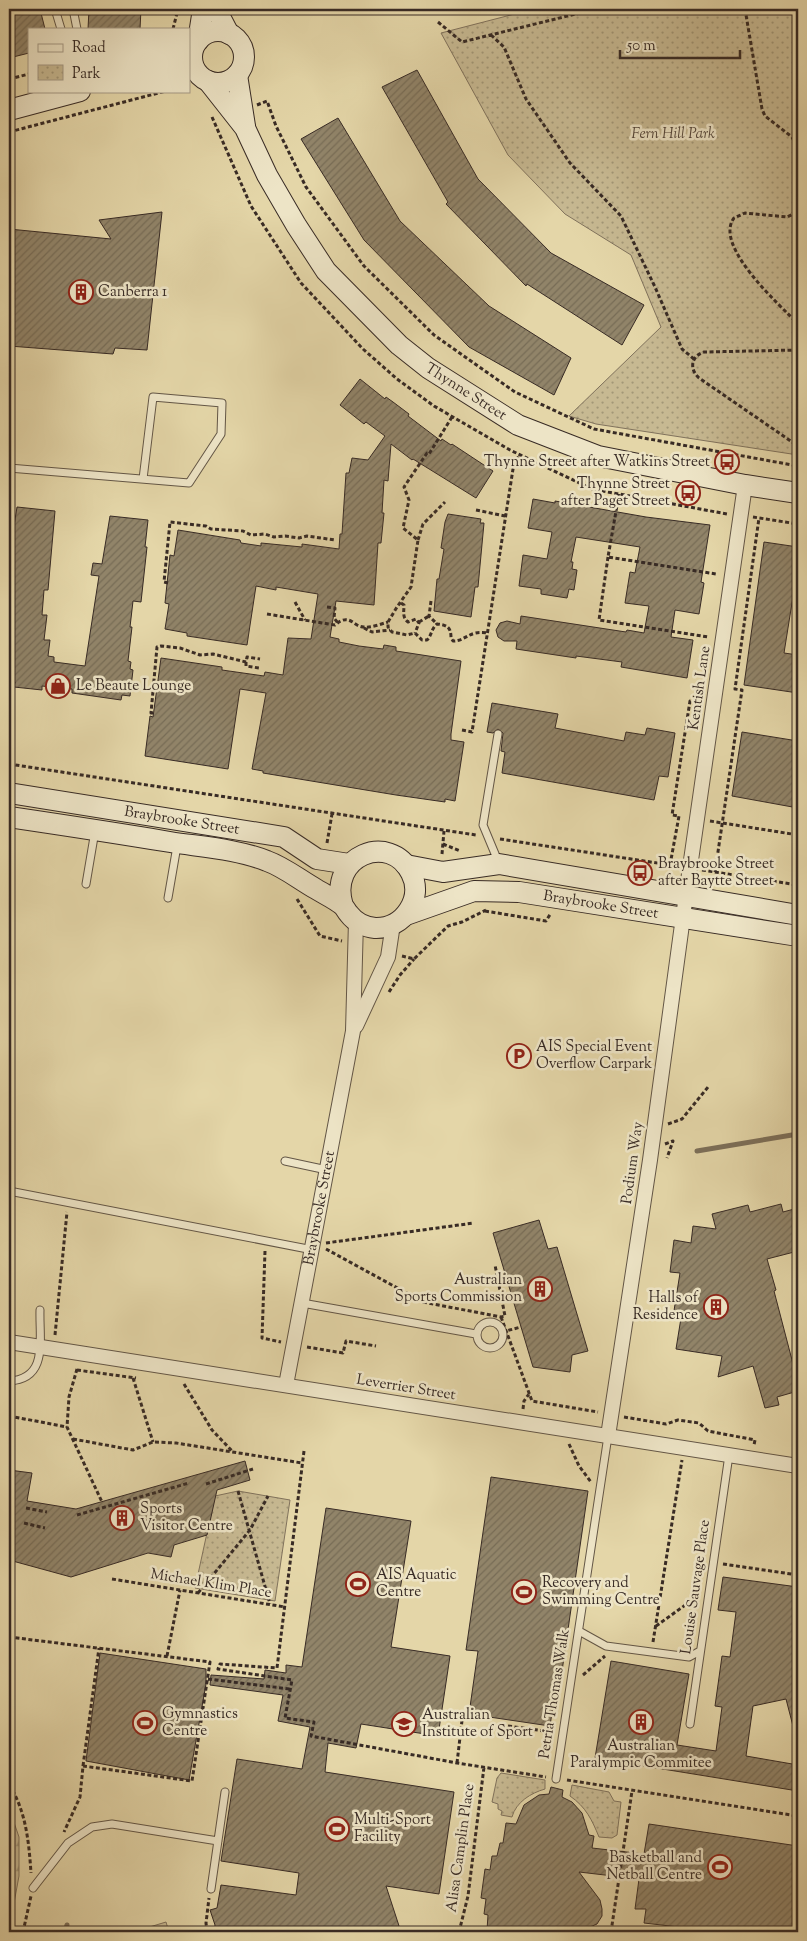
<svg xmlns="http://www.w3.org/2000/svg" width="807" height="1941" font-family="'Sorts Mill Goudy',serif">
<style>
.forest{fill:url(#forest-firs);stroke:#80725c}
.park{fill:url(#park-dots);stroke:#80725c}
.pitch{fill:#c7b992;stroke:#80725c}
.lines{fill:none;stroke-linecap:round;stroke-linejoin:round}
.stream{stroke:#7c6f59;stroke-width:5}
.building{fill:url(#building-hatch);stroke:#382b25}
.lane-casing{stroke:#635646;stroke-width:9}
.street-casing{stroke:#635646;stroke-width:16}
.secondary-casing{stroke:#382b25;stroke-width:22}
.path{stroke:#382b25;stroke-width:3;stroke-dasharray:4 2.5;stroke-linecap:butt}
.lane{stroke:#ede4c6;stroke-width:7}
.street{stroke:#ede4c6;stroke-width:14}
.secondary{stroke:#ede4c6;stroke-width:20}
.labels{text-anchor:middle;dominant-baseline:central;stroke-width:5;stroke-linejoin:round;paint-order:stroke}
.park-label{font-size:15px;font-style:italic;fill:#55473b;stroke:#ede4c6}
.poi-label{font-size:15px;fill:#382b25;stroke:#ede4c6;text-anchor:start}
.street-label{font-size:15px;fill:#382b25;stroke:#ede4c6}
</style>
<defs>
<pattern id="forest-firs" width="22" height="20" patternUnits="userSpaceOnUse" patternTransform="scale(1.25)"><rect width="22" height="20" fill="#c7b992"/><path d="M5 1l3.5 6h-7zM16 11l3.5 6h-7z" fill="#a39777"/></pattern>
<pattern id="park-dots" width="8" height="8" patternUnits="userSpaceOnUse" patternTransform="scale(1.25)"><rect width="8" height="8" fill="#c7b992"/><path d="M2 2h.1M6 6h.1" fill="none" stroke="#a39777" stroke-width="1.8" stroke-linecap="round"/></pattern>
<pattern id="building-hatch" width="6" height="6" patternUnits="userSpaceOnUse" patternTransform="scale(1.25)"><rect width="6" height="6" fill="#918469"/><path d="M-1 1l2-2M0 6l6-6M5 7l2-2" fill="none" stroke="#776c56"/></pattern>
</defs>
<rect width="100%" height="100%" fill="#e4d6a8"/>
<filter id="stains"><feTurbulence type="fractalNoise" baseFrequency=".004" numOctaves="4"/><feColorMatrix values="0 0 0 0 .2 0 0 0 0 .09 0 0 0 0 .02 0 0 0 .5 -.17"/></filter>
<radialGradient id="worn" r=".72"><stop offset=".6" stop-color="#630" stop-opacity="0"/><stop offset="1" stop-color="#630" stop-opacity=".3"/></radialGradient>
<path class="forest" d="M9,1808L19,1837V1876L9,1930Z"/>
<path class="park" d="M534,9H798V455L596,424L569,416L661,327L631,255L565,214L508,155L441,33Z
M238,1491L290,1500L275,1601L195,1588L215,1496Z
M501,1773L545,1780V1789C531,1793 516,1802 512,1817L501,1815L502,1811L498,1809V1804L492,1802L497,1778Z
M572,1785L609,1792L614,1801L621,1802L617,1835L612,1838L599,1837C592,1820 586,1807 570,1796Z"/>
<path class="pitch" d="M166,1922L169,1932H133Z"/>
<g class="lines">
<path class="stream" d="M697,1151L798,1134
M65,1932L67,1925"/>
</g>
<path class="building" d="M9,9H40L45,29H29V53L9,58Z
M89,9H141L140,29H88Z
M417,70L478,179L551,253L644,305L622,345L527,284L526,286L446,204L448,202L382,87Z
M338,118L400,221L489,306L571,358L554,395L469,347L364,240L301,139Z
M162,212L147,350L115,348L113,354L9,346V229L111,239L99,220Z
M360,379L385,399L386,397L393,402L409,414L408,416L441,441L442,439L451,445L452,444L493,471L476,498L413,459L412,460L391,444L388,481L384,480L382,513H384L381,543H378L374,605L336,601L330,637L339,639V642L359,646L383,649L384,645L396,647V651L461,661L451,734V740L464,742L455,801L445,799V802L396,795L263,773V771L252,769L266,693L240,689L228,769L145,756L150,716L153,717L161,658L222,667V670L264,676L265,672L283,675L288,638L311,639L318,594L276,587V590L256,586L247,645L187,636V633L165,629L169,604L165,603L170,555L174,556L178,530L240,540L241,543L261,546V543L302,547V544L339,549L340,534H342L346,473H349L352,458L368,460L385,436L366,422L364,424L340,405Z
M533,499L555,503V501L646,517L710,525L701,582L704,583L699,614L675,610L671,637L693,640L687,678L621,667L622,662L576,656V658L516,649L517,641H504L498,637L496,630L500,623L507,621L520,624L521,616L626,632L627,630L644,633L649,606L625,603L630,572L635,573L640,547L576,537L571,562H573L572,569L577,570L574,590L569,589L567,598L541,594V589L519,586L523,555L547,559L552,532L528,528Z
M17,507L55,511L48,590H44L42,615H47L44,640H50L48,656L54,657V662L85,666L99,576L91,575L93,563L102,564L110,516L148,520L145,547H147L141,602L133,601L130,627H132L128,661L131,662L130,669L133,670L130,696L122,695L121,700L72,693V689L42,686V690L14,687L15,682L9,681V557Z
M448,514L481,519L480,523H484L478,587H475L471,617L434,611L437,579H439L444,549L441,548L445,522Z
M764,542L798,547V584H795L784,653L798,655V693L744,685Z
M492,703L558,714L555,728L624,741L626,732L645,735L647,728L675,733L668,777L659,776L654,800L502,773L505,752L501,751L503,733L498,729L493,733L487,732Z
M742,732L798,741V808L732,796Z
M781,1204L783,1212L798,1208V1251L767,1259L776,1290L774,1291L798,1383V1391L777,1397L779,1405L765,1408L753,1366L718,1377L722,1356L676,1349L681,1318L673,1317L680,1273L670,1272L674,1240L691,1243L693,1226L716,1229L712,1214L748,1205L750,1212Z
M539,1220L548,1249L557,1247L588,1351L572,1355L570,1372L533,1367L493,1233Z
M245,1461L250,1480L217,1490L207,1535L174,1545L171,1557L148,1553L71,1577L9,1560V1470L32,1473L27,1501L76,1509Z
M491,1477L588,1491L559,1692H555L550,1726L469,1714L478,1651L466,1650Z
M326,1508L411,1521L391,1647L450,1656L438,1736L361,1724L356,1748L328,1743L325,1772L454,1792L439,1894L386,1886L401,1932H214L215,1925L210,1910L217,1908L221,1885L296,1895L299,1873L221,1861L237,1759L302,1769L310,1727L278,1721L283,1695L210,1685L211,1675L264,1679L265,1670L286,1673V1665L302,1667Z
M723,1577L798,1587V1729L794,1730L786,1699L753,1706L746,1756L798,1765V1791L595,1758L611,1661L689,1674L677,1745L716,1751L722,1707L715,1706L722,1656L730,1657L736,1612L718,1610Z
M100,1653L206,1669V1684L189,1780L86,1761Z
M551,1787L563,1790L562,1797L572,1802L582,1813L589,1835L594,1836L592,1848L644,1854L649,1824L798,1846V1932H722L644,1923L646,1909H635L639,1879L579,1872L600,1900L602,1909V1916L597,1924L578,1932H491V1930H487L488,1915L484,1914L486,1899L481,1898L485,1869L490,1870L492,1856H497L500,1843H503L506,1823L516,1824L524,1805L539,1795L549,1794Z"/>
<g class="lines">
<defs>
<path id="lane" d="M55,9L61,29
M73,9L77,29
M9,468L189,483L221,434L222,403L153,397L143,479
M498,861L483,825L498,734
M86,884L95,831
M168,898L177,846
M285,1161L327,1170
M9,1191L313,1250
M302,1303L476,1334
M477 1335a13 13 0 1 1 26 0a13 13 0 1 1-26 0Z
M9,1381C49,1379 39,1339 40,1310
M579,1631L606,1646L689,1657L700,1651
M690,1724L729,1455
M556,1779L608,1436
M33,1888L68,1843L92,1827L112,1824L218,1841
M211,1889L225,1792"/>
<g id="street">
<path d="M356,1026L388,957L393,924"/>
<path d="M9,1342L798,1466"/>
<path id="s1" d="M286,1385L353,1031L356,921"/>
<path d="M608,1436L650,1160L686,895L745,485"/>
</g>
<g id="secondary">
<path d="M216,9L229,34"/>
<circle cx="218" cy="57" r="26"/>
<path d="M198,41L203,9"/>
<path d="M237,75L245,126"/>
<path id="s2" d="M208,81L245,128L267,175L296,225L326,271L399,345L428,368L518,425L598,456L745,485L798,493"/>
<path d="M9,110L80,91"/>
<path id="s3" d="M9,793L284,837L317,859L349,864"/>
<path d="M9,817C63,825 116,833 170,842C202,847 237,849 267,861C284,867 300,880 316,889C324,894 335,899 342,905C345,907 346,911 349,914C355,922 365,927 375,928C404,929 424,898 411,873C390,831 327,856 343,906"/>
<path d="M406,865L443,872L499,864L798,915"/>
<path id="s4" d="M406,915L474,891L519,892L798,936"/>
</g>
</defs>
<use href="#lane" class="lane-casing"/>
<use href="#street" class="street-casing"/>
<use href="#secondary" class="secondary-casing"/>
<path class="path" d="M745,9L762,109L765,116L792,137L798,150
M438,22L462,42L596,9
M173,29L178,9
M491,35L504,47L526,99L570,163L621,216L655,287L682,349L694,359
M9,79L29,74
M257,105L267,101L276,126L306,187L364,266L434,335L515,392L594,429L798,466
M212,117L251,206L301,283L363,349L397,379L434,406L510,450L592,489L727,514
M9,132L166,91
M798,197L793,214L787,217L745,213L734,218C713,246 780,305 798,324
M798,350L704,352C691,356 689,369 699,378L798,446
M452,417L429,454L427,453L404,487L409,500L403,528L418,540L411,587L397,607L388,622V627L392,632L407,635L415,633L422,640H427C432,635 431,629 437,624C448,625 451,628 451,638L453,641C466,641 469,630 487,633
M619,494L608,557L716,574
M476,510L505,516
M753,517L798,524
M418,540L423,524L445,502
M608,557L599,620L708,637
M168,583L164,582L170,522L206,526L211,529L243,531L251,535L265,534L274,537L285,536L299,538L307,536L335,540
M431,601L429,616L437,624
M295,602L305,620
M401,603L404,605C404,612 402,617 408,622L416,619L419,623L415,633
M327,607L335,608L334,618L338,623
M267,614L335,625C350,612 353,627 364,627C371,628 381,624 388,622
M419,622L429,616
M364,628L372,632L390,630
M246,662V666L259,668
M153,713H151L157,647L161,646L180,648L200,655L213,654L246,662L247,657L260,659
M462,730L472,732L513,469L519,455
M9,764L476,835
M710,821L798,835
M500,839L677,866
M327,843L332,814
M443,844L460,851
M442,854L444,831
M670,865L679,816L672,815L690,701L699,699V697
M702,870L798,885
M715,872L742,690L735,689L759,518
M297,899L320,936L342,941
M485,911L546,921L551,913
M402,956L414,959L448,926L462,922L486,910
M389,992L400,975L414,959
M668,1124L682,1119L708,1087
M665,1144L673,1141L667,1158
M326,1243L474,1223
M326,1249L423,1302L501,1317L505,1316L495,1265
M265,1251L262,1338L281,1342
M501,1317L532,1401L598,1412
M502,1332L521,1327
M55,1335L67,1212
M307,1347L343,1353L346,1341L376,1346
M77,1369L69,1397L67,1427L102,1502
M77,1370L136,1378
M133,1378L153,1442
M184,1384L212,1430L233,1452
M523,1409L524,1401L529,1394
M9,1416L67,1427
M624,1417L666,1424L678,1420L699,1423L708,1431L755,1440L754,1445
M73,1439L133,1450L153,1442L176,1443L302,1463
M569,1444L579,1466L591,1482
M304,1451L277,1668L220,1664L218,1669L292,1680L285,1718L314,1722L311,1736L457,1763L546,1777
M206,1484L253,1469
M238,1491L270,1604
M26,1508L47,1512
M77,1515L189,1483
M24,1523L45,1528
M723,1564L798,1575
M112,1579L285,1607
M198,1593L250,1530L268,1496
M656,1626L698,1596
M9,1637L210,1662L192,1781L83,1766L80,1797L64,1832
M653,1642L682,1460
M167,1656L180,1590
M583,1675L605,1656
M208,1679L290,1689
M508,1726L552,1732
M794,1753L798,1754
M457,1763L463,1712
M83,1766L99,1648
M567,1780L798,1816
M9,1785C26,1810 29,1843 31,1873
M23,1932L31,1896
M207,1932L206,1923L209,1898
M459,1932L468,1896L484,1767
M611,1932L632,1791"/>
<use href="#lane" class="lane"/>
<use href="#street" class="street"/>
<use href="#secondary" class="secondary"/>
</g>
<defs>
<symbol id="building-ring" viewBox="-11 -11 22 22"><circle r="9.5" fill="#ede4c6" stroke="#8f2418" stroke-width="1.5"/><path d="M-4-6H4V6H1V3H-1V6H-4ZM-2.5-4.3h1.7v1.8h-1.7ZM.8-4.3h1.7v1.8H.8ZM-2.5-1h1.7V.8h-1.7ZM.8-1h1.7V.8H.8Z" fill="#8f2418"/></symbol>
<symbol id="bus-ring" viewBox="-11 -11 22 22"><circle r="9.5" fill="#ede4c6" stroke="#8f2418" stroke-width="1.5"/><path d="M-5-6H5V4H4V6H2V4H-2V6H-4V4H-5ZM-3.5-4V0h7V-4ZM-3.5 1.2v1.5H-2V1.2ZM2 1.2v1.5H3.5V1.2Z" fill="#8f2418"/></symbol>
<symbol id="shop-ring" viewBox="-11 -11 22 22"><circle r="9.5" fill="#ede4c6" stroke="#8f2418" stroke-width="1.5"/><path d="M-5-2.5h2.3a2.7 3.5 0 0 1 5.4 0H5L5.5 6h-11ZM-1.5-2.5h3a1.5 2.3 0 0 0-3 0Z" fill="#8f2418"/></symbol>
<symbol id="parking-ring" viewBox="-11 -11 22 22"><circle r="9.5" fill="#ede4c6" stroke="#8f2418" stroke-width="1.5"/><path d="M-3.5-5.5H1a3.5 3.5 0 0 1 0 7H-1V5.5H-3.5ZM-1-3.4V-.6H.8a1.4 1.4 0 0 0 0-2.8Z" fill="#8f2418"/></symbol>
<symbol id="stadium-ring" viewBox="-11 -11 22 22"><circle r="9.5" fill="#ede4c6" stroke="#8f2418" stroke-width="1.5"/><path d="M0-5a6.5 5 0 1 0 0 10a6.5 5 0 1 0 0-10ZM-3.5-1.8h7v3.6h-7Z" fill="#8f2418"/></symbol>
<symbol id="university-ring" viewBox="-11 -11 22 22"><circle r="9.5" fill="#ede4c6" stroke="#8f2418" stroke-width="1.5"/><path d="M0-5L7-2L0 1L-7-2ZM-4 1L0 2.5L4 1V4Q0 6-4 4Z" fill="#8f2418"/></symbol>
</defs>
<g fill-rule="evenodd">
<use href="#building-ring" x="67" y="278" width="28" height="28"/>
<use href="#bus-ring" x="713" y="448" width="28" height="28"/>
<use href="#bus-ring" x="674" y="479" width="28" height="28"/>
<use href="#shop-ring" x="44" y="672" width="28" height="28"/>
<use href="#bus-ring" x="626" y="859" width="28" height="28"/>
<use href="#parking-ring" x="505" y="1042" width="28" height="28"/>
<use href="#building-ring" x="526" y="1275" width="28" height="28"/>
<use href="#building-ring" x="702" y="1293" width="28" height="28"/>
<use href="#building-ring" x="108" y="1504" width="28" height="28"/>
<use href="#stadium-ring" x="344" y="1570" width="28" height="28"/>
<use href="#stadium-ring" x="510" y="1578" width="28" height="28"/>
<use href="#building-ring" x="627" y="1708" width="28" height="28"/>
<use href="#stadium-ring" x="131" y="1709" width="28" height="28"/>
<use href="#university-ring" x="390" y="1710" width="28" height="28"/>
<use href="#stadium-ring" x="323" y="1815" width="28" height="28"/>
<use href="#stadium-ring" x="706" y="1853" width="28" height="28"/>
</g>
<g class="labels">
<g class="park-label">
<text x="673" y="134">Fern Hill Park</text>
</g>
<g class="poi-label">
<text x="98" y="292">Canberra 1</text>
<text x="710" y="462" text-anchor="end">Thynne Street after Watkins Street</text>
<text x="670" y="484" text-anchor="end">Thynne Street<tspan x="670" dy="17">after Paget Street</tspan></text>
<text x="76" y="686">Le Beaute Lounge</text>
<text x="658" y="864">Braybrooke Street<tspan x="658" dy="17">after Baytte Street</tspan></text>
<text x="536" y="1047">AIS Special Event<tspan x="536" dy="17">Overflow Carpark</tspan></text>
<text x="522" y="1280" text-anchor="end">Australian<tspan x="522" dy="17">Sports Commission</tspan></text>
<text x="698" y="1298" text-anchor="end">Halls of<tspan x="698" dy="17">Residence</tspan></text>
<text x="140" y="1509">Sports<tspan x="140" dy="17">Visitor Centre</tspan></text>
<text x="376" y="1575">AIS Aquatic<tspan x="376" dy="17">Centre</tspan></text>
<text x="542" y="1583">Recovery and<tspan x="542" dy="17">Swimming Centre</tspan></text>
<text x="162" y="1714">Gymnastics<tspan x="162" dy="17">Centre</tspan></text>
<text x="422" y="1715">Australian<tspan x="422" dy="17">Institute of Sport</tspan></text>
<text x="641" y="1746" text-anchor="middle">Australian<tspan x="641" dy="17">Paralympic Commitee</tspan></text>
<text x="354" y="1820">Multi-Sport<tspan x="354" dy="17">Facility</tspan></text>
<text x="702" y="1858" text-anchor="end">Basketball and<tspan x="702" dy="17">Netball Centre</tspan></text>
</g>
<g class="street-label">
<text stroke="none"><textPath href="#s2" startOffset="410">Thynne Street</textPath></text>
<text transform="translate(700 688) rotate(-82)">Kentish Lane</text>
<text stroke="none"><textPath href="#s3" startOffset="175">Braybrooke Street</textPath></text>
<text stroke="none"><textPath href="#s4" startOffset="200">Braybrooke Street</textPath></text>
<text transform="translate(633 1163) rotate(-82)">Podium Way</text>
<text stroke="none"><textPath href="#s1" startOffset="180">Braybrooke Street</textPath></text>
<text transform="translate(406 1388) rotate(9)">Leverrier Street</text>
<text transform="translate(211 1584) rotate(9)">Michael Klim Place</text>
<text transform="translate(696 1587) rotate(-82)">Louise Sauvage Place</text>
<text transform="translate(555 1694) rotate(-81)">Petria Thomas Walk</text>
<text transform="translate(461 1848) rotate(-82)">Alisa Camplin Place</text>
</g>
</g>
<rect width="807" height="1941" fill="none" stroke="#e4d6a8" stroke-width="30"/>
<rect x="10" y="10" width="787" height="1921" fill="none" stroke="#382b25" stroke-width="2.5"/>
<rect x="15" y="15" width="777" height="1911" fill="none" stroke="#382b25"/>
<rect x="28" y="28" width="162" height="65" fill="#ede4c6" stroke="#a59a86"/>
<rect x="38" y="44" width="25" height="8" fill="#ede4c6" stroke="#a59a86"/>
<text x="72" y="52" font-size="15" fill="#382b25">Road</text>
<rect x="38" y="65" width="25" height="15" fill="url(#park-dots)" stroke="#a59a86"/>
<text x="72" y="78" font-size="15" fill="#382b25">Park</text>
<path d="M620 50v8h120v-8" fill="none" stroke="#382b25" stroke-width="2.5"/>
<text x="627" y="50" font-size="15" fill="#382b25" stroke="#ede4c6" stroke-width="4" paint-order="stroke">50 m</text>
<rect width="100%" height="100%" filter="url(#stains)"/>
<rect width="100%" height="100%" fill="url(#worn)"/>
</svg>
